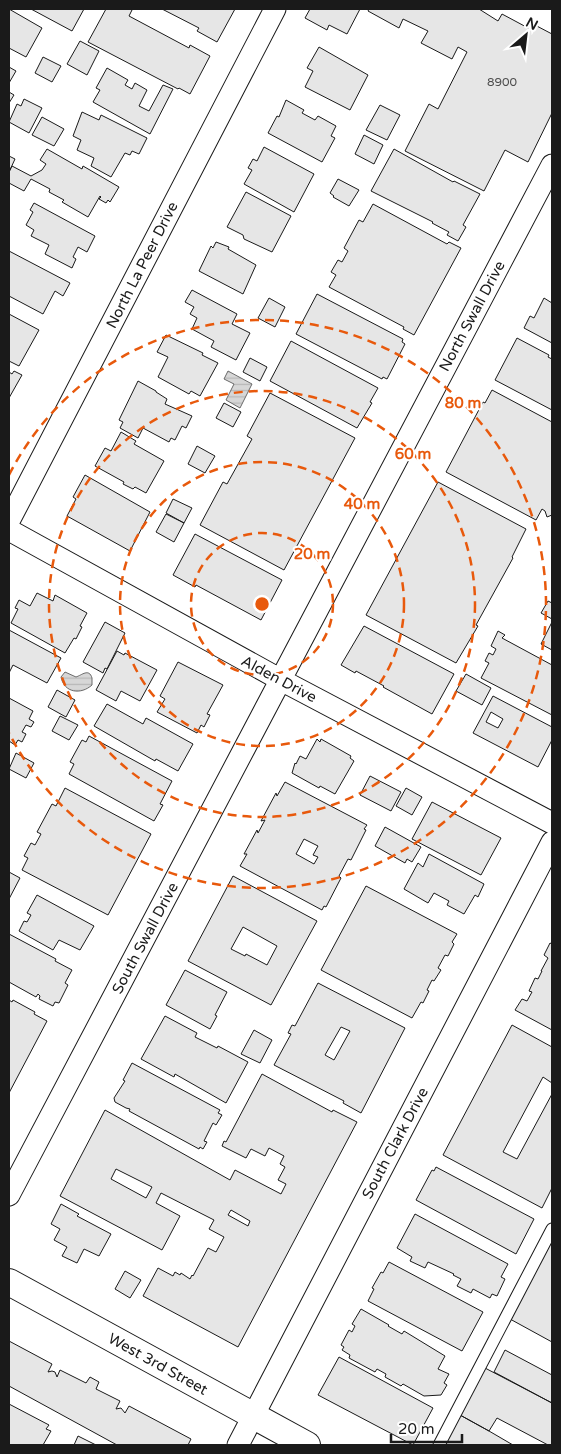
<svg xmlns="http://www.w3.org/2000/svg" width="561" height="1454" font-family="'Varela Round',sans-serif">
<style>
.water{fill:url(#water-rules);stroke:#6a6a6a}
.building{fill:#e6e6e6;stroke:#1a1a1a;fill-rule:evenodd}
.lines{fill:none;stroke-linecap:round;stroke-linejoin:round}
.service-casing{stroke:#1a1a1a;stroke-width:13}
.minor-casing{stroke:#1a1a1a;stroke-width:23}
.tertiary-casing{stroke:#1a1a1a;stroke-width:28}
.service{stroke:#fff;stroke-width:11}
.minor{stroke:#fff;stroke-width:21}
.tertiary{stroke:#fff;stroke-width:26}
.ring{fill:none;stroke:#e8590c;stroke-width:2.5;stroke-dasharray:9 6}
.labels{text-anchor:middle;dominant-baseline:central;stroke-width:4;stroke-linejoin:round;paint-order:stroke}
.number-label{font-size:12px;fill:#4d4d4d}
.street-label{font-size:15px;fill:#1a1a1a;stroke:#fff}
.centre{fill:#e8590c;stroke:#fff;stroke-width:2.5}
.ring-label{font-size:15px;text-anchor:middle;font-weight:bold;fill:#e8590c;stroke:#fff;stroke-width:4;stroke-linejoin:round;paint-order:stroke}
</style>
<defs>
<pattern id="water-rules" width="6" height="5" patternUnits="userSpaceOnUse" patternTransform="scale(1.25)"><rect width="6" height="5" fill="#d7d7d7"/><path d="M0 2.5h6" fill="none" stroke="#b8b8b8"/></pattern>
</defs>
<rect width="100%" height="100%" fill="#fff"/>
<path class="water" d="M228,371L252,384L240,408L226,400L234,384L224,379Z
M65,672L76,677C82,675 89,668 92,678V685C81,695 64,693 61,677Z"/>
<path class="building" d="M9,9L42,28L26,57L9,48Z
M31,9H84L72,31Z
M106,9H130L132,10L129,16L189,48L190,45L210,56L190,94L179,88L178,89L88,42Z
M162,9H235L217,42L197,31L199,28Z
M310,9H360L347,34L329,25L327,30L305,18Z
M369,9H479L498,21L502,14L530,29L533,24L552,34V113L528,162L505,150L484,191L405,151L429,104L438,109L467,52L458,47L452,59L421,43L428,31L403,19L399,28L368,11Z
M80,41L99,51L87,75L67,64Z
M319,47L368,75L350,110L305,87L313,71L307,68Z
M43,57L61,66L52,82L35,73Z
M9,67L16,71L9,83Z
M107,68L128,80L125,85L132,89L135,83L147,90L139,106L149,111L163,85L173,89L150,134L93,102L100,90L96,88Z
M9,92L14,95L9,103Z
M24,99L42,108L29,133L9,122L17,104L21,106Z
M286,100L304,110L302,113L315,120L318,116L336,126L331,136L335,138L322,162L268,133L277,116L279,117Z
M380,105L400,115L387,140L366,130Z
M82,112L99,120L101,115L147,138L139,154L132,151L130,155L125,153L111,177L91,166L94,158L77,150L81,140L73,136Z
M42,117L64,129L54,146L32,135Z
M364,135L383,145L374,164L355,154Z
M264,147L314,174L294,212L244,184L252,170L248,168L253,159L257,161Z
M47,149L82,169L83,166L119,187L110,202L108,200L106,203L99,199L101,197L100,196L88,217L62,202L64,200L49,192L50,189L31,179L24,191L9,183V172L12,166L31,176L42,170L46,164L40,160Z
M394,149L453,182L454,181L480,194L463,225L466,227L458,241L447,235L449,232L432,223L433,222L371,191Z
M9,156L15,159L9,172Z
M338,179L359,190L349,206L333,197L334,196L330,193Z
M246,192L291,216L272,252L244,239L243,235L227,227Z
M34,203L95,236L87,252L78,247L73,257L76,259L72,268L45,254L49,245L31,236L34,230L26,225L33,212L30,210Z
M373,204L447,244L449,242L461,248L414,335L403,329L404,327L329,287L336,275L331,272L338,260L342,262L348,251L344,248L359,220L363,222Z
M216,242L229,247L228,249L256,265L243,294L199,271L211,246L213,248Z
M9,251L70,283L63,296L55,291L43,314L9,296Z
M192,290L237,314L232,324L250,333L236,360L211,347L214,341L192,329L197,318L190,314L194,307L185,302Z
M317,294L403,339L402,342L405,344L387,379L383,377L382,379L296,334Z
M269,298L285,307L275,327L258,318Z
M544,298L552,303V343L524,328L530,316L534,318Z
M9,314L39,330L19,366L9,361Z
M166,335L203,353L202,355L218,363L200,396L191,391L189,394L158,377L168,357L157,352Z
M517,338L549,355L548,357L552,359V410L495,380Z
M291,341L378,388L370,402L372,403L357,428L270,381Z
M250,358L267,367L260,381L243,372Z
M14,371L22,375L9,398V372L12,374Z
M138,381L156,391V392L167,399L165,404L192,416L186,428L182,426L175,440L171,438L169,442L143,428L138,438L120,428L123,422L119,420Z
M492,390L552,422V515L547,517L545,511L542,509L536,520L446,472L483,402L485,403Z
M270,393L355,438L284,570L200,525L223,482L227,484L252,439L247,436Z
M224,403L241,412L233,427L216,418Z
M121,432L136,441L134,444L164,461L146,493L135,487L133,489L123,484L124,482L95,466L105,448L111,451Z
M197,446L215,456L205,473L188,464Z
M85,475L150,512L130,551L67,516L76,499L73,497Z
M438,482L526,529L512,557L513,558L476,625L478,626L456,663L366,615Z
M173,499L192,508L184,523L166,513Z
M166,514L184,523L174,542L156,532Z
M195,534L282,580L261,620L196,585L195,587L173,575Z
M37,593L53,601L55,595L87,613L80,626L82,627L76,639L74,638L65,653L11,623L18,609L15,608L19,600L30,606Z
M548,601L552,603V619L541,613Z
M105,622L125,633L107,669L105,668L103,673L83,662Z
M552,622V650L541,644Z
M364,626L454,674L432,714L383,687L384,686L356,671L355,673L341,665Z
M9,630L61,658L47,683L13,665L9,673Z
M498,631L505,635L502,638L552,665V715L481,678L489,663L485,661L489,653L493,655L496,649L491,646Z
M117,651L124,655L125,653L157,670L140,701L121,691L116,701L96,690Z
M178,662L223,685L207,714L210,715L204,727L201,725L197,733L157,712L165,699L160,696Z
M466,674L491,688L482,705L456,691Z
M57,690L75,700L66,717L48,707Z
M493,696L552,727V740L538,767L473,733ZM491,712L503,719L498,728L486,722Z
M9,698L33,711L29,719L34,722L31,727L26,725L22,732L26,734L22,742L18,740L15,745L9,741Z
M107,704L143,724L146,718L193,744L178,771L156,759L155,761L94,726Z
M60,716L78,725L69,740L52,731Z
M89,736L172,781L160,804L163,805L154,821L69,774L74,764L70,762L82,740L86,742Z
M317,739L320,742L321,739L351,756L350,758L354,761L335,794L320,786L319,788L292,773L295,763L296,764L300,756L306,759Z
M16,753L34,763L26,778L9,769Z
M370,776L401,792L391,811L360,795Z
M285,782L367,825L364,829L366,830L351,860L348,859L339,876L341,878L326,907L324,906L322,910L240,866L247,854H244L257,830L258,833L265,820L261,821L276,793L277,796ZM304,839L318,846L313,855L318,857L314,864L296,854Z
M65,788L151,834L108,915L22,870L28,858L24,856L31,843L35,845L41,834L37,832L52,804L56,806Z
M406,788L422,797L412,815L396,806Z
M432,802L501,838L481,875L412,839Z
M385,827L421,847L412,862L407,859L405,863L375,846Z
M429,854L484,884L478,897L475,895L464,914L447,905L449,901L434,893L428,903L404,889L418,863L423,867Z
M9,872L20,878L9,899Z
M233,876L317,921L271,1005L188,961ZM243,927L277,946L267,965L246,954L245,956L231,949Z
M366,886L457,934L452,942L454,944L448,956L445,955L438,968L441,970L434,981L432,980L427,990L429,991L423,1003L421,1002L412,1018L321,970Z
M37,895L94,926L80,950L59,940L53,950L19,931L24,921L27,922L31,915L27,913Z
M9,934L56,959L55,961L72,970L65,983L68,985L59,1003L55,1002L53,1006L39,999L40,996L38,994L36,997L9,982Z
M550,943L552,944V1030L515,1010L522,999L527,1001L532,992L529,991L535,978L538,979L542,971H541L548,958L544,955Z
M185,970L227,992L215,1015L217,1016L210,1029L166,1005Z
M318,983L405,1028L361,1113L343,1103L344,1101L274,1065L291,1034L288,1033L292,1025L295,1026ZM341,1027L350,1031L334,1060L325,1055Z
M9,1000L12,1002L13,1000L35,1012L34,1014L47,1021L9,1093Z
M165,1016L197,1033L195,1037L217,1048L218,1046L248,1062L226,1103L175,1074L174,1077L141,1059Z
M512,1025L552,1047V1083L543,1077L503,1152L517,1159L552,1094V1188L542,1208L443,1155Z
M254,1030L272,1040L260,1063L241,1054Z
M132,1063L220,1110L218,1113L222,1115L216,1125L213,1123L204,1141L207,1142L203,1149L200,1147L199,1149L129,1111L130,1109L126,1108L115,1102L114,1098L125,1081L123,1080Z
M262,1074L332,1112L333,1110L357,1122L238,1347L143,1296L158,1268L173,1276L175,1272L180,1275L181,1273L190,1279L192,1275L193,1276L208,1248L216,1252L224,1237L209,1229L214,1220L161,1193L156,1203L180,1216L162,1250L60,1196L105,1110L230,1180L235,1170L281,1194L286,1184L278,1180L285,1167L280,1164L284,1156L269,1148L265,1156L251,1149L246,1158L222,1146L224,1141L226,1142ZM116,1169L152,1187L146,1198L111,1179ZM231,1210L250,1221L248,1226L228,1215Z
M436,1167L534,1219L516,1254L416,1200L432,1170L434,1171Z
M61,1204L79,1214L77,1216L111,1234L99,1256L84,1249L77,1263L62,1256L67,1247L54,1240L60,1229L51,1224Z
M415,1214L508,1264L501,1277L505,1279L497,1296L492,1294L490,1298L473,1289L471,1293L457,1286L461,1279L453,1275L454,1274L428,1262L425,1268L410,1261L412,1257L397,1248Z
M552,1240V1342L510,1319Z
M389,1262L483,1312L462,1351L368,1301L374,1289L372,1288L381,1272L383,1273Z
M125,1271L141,1280L130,1298L115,1289Z
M361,1309L389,1325L388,1326L402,1334L404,1331L445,1356L438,1369L449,1374L444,1383L447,1385L441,1395L424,1396L403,1384L401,1386L385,1377L386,1374L377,1369L375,1372L349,1358L350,1355L342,1350L344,1347L341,1345L349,1330L352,1332L355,1326L352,1324Z
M9,1341L52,1364L48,1372L52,1371L55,1372L57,1377L60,1370L86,1383L90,1377L99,1382L96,1389L120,1401L116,1409L121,1408L125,1413L129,1406L191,1439L188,1445H117L9,1386Z
M505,1350L552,1375V1403L494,1372Z
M339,1357L433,1408L413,1445L318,1395Z
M485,1368L552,1403V1445H548L497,1418L489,1431L460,1415Z
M9,1404L49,1425L46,1429L51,1431L43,1445H9Z
M460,1415L489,1431L513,1445H444Z
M78,1436L96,1445H74Z"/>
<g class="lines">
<defs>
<path id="service" d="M439,1445L552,1229"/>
<path id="minor" d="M9,521L275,9
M9,530L281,680L552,823
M9,1195L552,165
M238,1445L552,842"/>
<path id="tertiary" d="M9,1282L307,1445"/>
</defs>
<use href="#service" class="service-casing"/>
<use href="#minor" class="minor-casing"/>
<use href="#tertiary" class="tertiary-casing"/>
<use href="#service" class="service"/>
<use href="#minor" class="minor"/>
<use href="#tertiary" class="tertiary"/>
</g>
<g class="ring">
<circle cx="262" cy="604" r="71"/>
<circle cx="262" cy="604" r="142"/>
<circle cx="262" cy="604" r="213"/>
<path d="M9 475A284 284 0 1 1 9 733"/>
</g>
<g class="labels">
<g class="number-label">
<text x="502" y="82">8900</text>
</g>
<g class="street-label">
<text transform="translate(142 265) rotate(-63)">North La Peer Drive</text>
<text transform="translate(472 316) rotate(-62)">North Swall Drive</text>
<text transform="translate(279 679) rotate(28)">Alden Drive</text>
<text transform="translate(145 938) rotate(-62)">South Swall Drive</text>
<text transform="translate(395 1143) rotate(-62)">South Clark Drive</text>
<text transform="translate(158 1364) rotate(29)">West 3rd Street</text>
</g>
</g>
<circle cx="262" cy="604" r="8" class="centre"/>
<g class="ring-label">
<text x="463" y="408">80 m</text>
<text x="413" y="459">60 m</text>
<text x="362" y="509">40 m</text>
<text x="312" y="559">20 m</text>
</g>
<rect width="561" height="1454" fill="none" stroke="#1a1a1a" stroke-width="20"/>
<g transform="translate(526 35) rotate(28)" stroke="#ffffff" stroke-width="4" paint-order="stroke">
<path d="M0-4L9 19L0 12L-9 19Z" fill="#1a1a1a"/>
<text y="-8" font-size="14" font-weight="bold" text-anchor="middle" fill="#1a1a1a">N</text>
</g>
<path d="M391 1434v8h71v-8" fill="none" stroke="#1a1a1a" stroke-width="2.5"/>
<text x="398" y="1434" font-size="15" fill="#1a1a1a" stroke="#ffffff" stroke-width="4" paint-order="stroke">20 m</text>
</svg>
